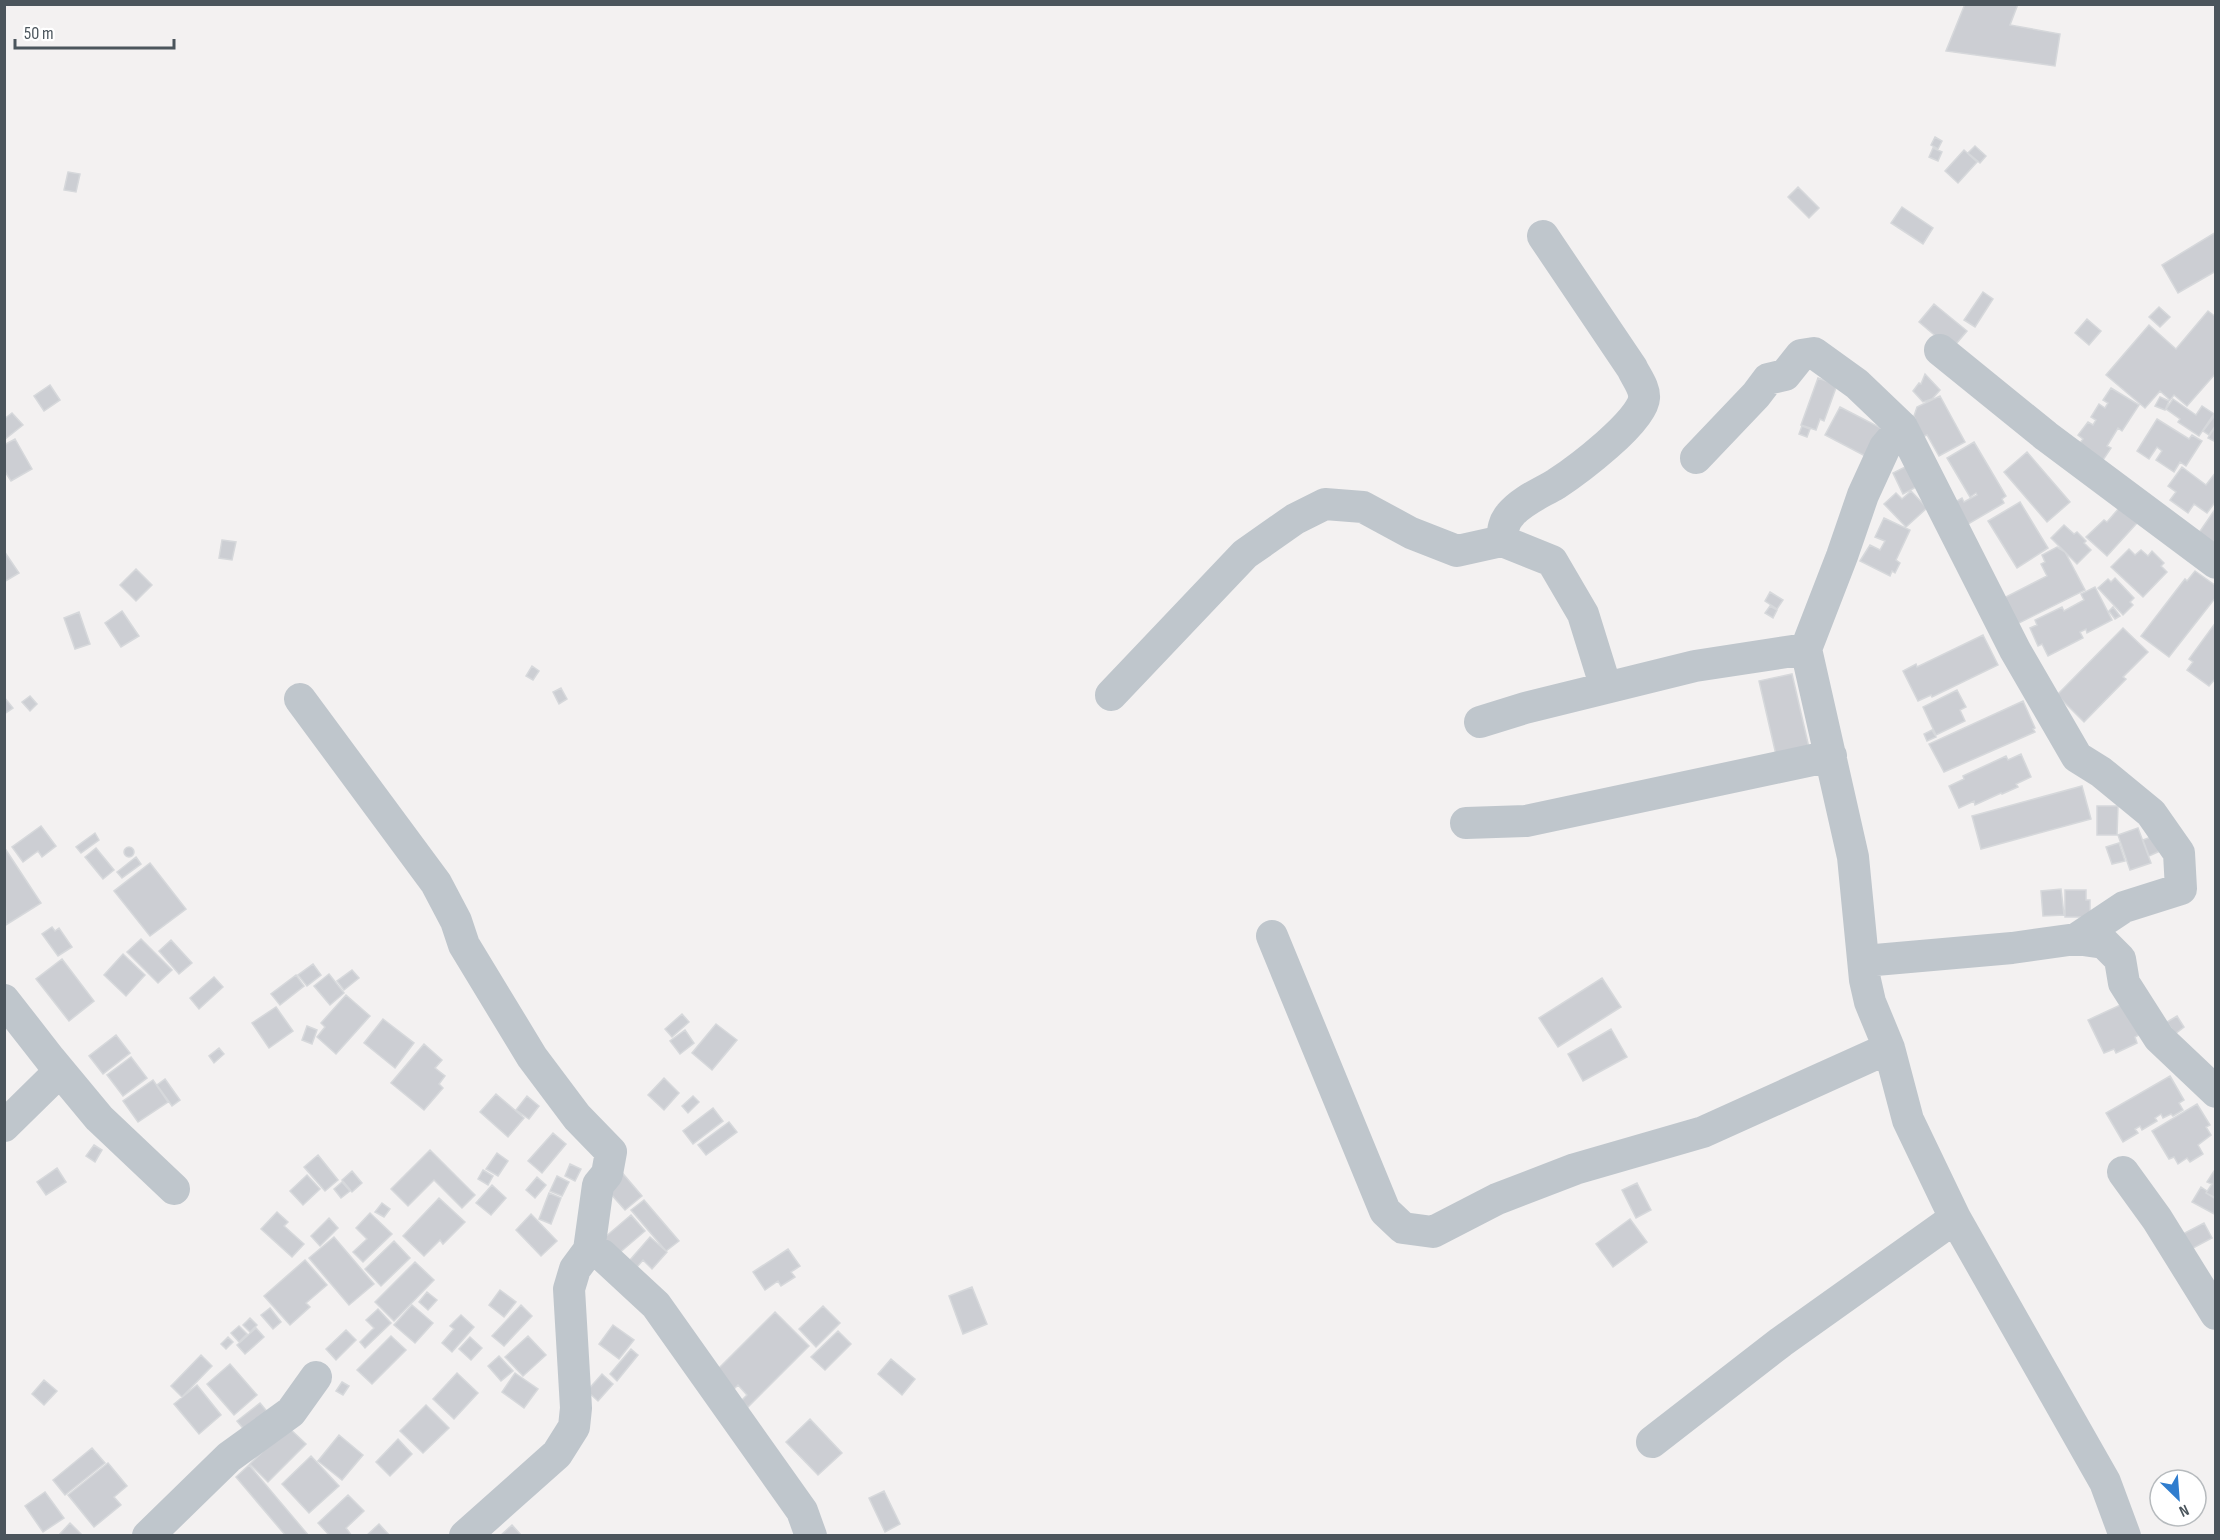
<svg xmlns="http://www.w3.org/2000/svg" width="2220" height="1540" font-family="'Sofia Sans Condensed',sans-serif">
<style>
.building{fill:#ccced3;stroke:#d6d8db;stroke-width:1.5}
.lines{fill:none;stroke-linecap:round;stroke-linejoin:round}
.minor{stroke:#bfc6cc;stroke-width:32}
</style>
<rect width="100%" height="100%" fill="#f3f1f1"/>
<path class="building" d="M1965,4H2018L2010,25L2060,34L2055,66L1946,51Z
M1935,137L1942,141L1938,149L1931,145Z
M1975,146L1986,156L1980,163L1968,153Z
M1933,148L1942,152L1938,161L1929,157Z
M1964,150L1977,162L1958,183L1945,171Z
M68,172L80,174L76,192L64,190Z
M1798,187L1819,208L1809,218L1788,197Z
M1902,207L1933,228L1923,244L1891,223Z
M2216,232V271L2178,293L2162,265Z
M1983,292L1993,299L1975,327L1964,320Z
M1934,304L1967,331L1956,344H1945L1919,322Z
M2159,307L2170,317L2160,327L2149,317Z
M2208,311L2216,317V373L2187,406L2174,395L2170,400L2160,391L2145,408L2106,375L2149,325L2176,349Z
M2087,319L2101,331L2089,345L2075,333Z
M1925,374L1940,390L1932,399L1923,402L1913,391L1919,383L1921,384Z
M1818,378L1837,385L1824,421L1820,419L1816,430L1801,425Z
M50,385L60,400L44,411L34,396Z
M2111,388L2139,405L2122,431L2118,428L2107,446L2111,448L2101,463L2077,447L2083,439L2078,435L2088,422L2093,425L2096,420L2091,417L2099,404L2105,408L2108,403L2103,400Z
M1940,396L1965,442L1939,456L1927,435L1922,437L1914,416L1917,407Z
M2160,397L2169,401L2165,410L2155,406Z
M2173,399L2196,415L2202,406L2214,414L2199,436L2178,422L2180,419L2166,409Z
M1840,407L1881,428L1867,457L1825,435Z
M12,413L23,425L4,440V419Z
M2216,414V425L2209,435L2203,431Z
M2157,419L2189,439L2192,435L2202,441L2186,466L2180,462L2174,472L2156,460L2162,451L2157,447L2149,459L2137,451Z
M2216,425V442L2208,438Z
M1802,426L1810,429L1807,437L1799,434Z
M15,439L32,469L11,481L4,470V445Z
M1974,442L2006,496L2002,499L2004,503L1963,527L1950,505L1962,498L1964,502L1977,495L1976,493L1970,497L1947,458Z
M2027,452L2070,502L2047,522L2004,472Z
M1909,465L1920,485L1903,494L1893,473Z
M2182,467L2206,485L2216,472V501L2207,513L2194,504L2188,513L2170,500L2176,492L2168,486Z
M1911,491L1927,508L1906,527L1884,504L1896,493L1902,499Z
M2020,502L2048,548L2017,568L1988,521Z
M2120,507L2137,523L2107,556L2086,537L2104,520L2107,522Z
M2216,508V551L2196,537Z
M1884,518L1910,530L1896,560L1900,563L1895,573L1892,571L1890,576L1860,561L1870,545L1880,550L1885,541L1875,537Z
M2064,525L2074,534L2077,532L2086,541L2084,543L2091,550L2077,564L2051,538Z
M222,540L236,542L232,560L219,558Z
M2057,547L2065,552L2085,590L2009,628L1996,602L2047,576L2041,564L2045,562L2042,555Z
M2129,549L2135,555L2141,550L2148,556L2152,551L2164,563L2161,566L2167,572L2143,597L2111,567Z
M4,551L19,573L4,582Z
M136,569L152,585L136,601L120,585Z
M2195,571L2216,586V597L2169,657L2141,636L2185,579L2187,581Z
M2115,578L2134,598L2130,602L2133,605L2123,615L2098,588L2108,579L2111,582Z
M2095,587L2112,620L2087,633L2086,629L2080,632L2083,638L2048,656L2042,644L2038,646L2030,628L2037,625L2035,620L2062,607L2064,611L2084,600L2081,594Z
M1770,592L1783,600L1777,609L1765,601Z
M1770,606L1777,610L1773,618L1765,613Z
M2113,607L2120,616L2115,619L2109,611Z
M122,611L139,636L121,647L105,623Z
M79,612L90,644L75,649L64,618Z
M2216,622V678L2209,686L2187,670L2193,662L2189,659Z
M2123,628L2148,652L2123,677L2126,679L2084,722L2057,695Z
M1983,635L1998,665L1932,697L1931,695L1918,701L1903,671L1916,664L1917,667Z
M532,666L539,671L533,680L526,676Z
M1792,674L1810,752L1777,759L1759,681Z
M561,688L567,699L559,704L553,692Z
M1957,690L1966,707L1960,710L1965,721L1936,735L1923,707Z
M30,696L37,704L30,711L22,702Z
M4,697L13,708L4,714Z
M2023,701L2035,728L2033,729L2035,732L1944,772L1929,744Z
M1932,730L1936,737L1927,741L1924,734Z
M2021,754L2031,777L2016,784L2018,787L2002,794L2001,793L1975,805L1974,801L1959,808L1949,786L1964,779L1963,776L2006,756L2008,760Z
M2082,786L2091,819L1981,849L1972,816Z
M2097,806H2118L2117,835H2097Z
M41,826L56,846L42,857L38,851L23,862L12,847Z
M2138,828L2151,863L2130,870L2118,835Z
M95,833L99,840L81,853L76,847Z
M2154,836L2160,851L2149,856L2143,840Z
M2119,843L2125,861L2112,864L2106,847Z
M124 852a5 5 0 1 1 10 0a5 5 0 1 1-10 0Z
M96,848L114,870L103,879L85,857Z
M6,850L41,903L6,925L4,851Z
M136,857L141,864L122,878L117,872Z
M150,863L186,909L150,936L114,891Z
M2061,889L2064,915L2043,916L2041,891Z
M2065,890H2086V900H2090V917H2065Z
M52,927L55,931L59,928L72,947L58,956L42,934Z
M141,939L172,970L158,983L127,952Z
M171,940L192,963L179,974L159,951Z
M123,954L145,975L126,996L104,975Z
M62,959L94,1001L69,1021L36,979Z
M313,964L321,975L307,986L298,975Z
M352,970L359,978L344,990L337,981Z
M329,974L344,993L330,1005L314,986Z
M296,975L304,986L280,1005L271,994Z
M214,977L223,987L199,1009L190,998Z
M1602,978L1621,1007L1558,1047L1539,1018Z
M346,995L370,1016L336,1054L317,1037L325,1027L321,1023Z
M2129,1001L2144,1032L2135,1037L2137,1043L2116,1053L2114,1049L2104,1053L2088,1020Z
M276,1007L293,1031L269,1048L252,1023Z
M682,1014L689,1022L672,1037L665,1029Z
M2177,1016L2184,1027L2175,1034L2167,1022Z
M383,1019L414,1043L395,1068L364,1043Z
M716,1024L737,1040L712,1070L692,1053Z
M307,1026L317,1030L312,1044L302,1040Z
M1611,1029L1627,1057L1583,1081L1568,1054Z
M685,1030L694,1043L680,1054L670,1041Z
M116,1035L130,1053L103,1074L89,1056Z
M424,1044L442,1060L435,1068L445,1076L439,1084L443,1088L424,1110L391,1083Z
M219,1048L224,1054L214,1063L209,1056Z
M131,1057L147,1078L123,1096L107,1075Z
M2170,1076L2184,1100L2179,1103L2183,1110L2173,1116L2171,1114L2163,1118L2161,1114L2155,1118L2157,1121L2142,1130L2140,1126L2135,1129L2138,1133L2123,1142L2106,1113Z
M664,1078L679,1093L664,1110L648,1095Z
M165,1079L180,1100L172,1106L157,1085Z
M153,1080L168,1102L138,1122L123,1101Z
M496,1094L524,1118L508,1137L480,1112Z
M527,1096L539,1106L529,1119L516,1110Z
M693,1096L699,1102L688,1113L682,1106Z
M2197,1104L2210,1125L2206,1127L2211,1135L2198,1145L2203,1154L2190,1162L2187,1158L2178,1164L2174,1157L2169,1159L2152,1131Z
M713,1108L723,1121L693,1144L683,1131Z
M729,1122L737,1132L706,1155L698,1145Z
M553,1133L566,1144L542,1173L528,1161Z
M94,1145L102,1150L95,1162L86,1156Z
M430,1150L475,1195L462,1208L434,1180L408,1206L391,1189Z
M497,1153L508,1161L498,1176L486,1169Z
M318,1155L338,1180L325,1191L304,1167Z
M570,1164L581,1169L575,1181L565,1176Z
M57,1168L66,1182L46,1195L37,1182Z
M2216,1168V1198L2206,1193L2212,1184L2207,1182Z
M619,1169L642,1196L625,1210L602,1184Z
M483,1170L493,1176L488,1185L478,1179Z
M352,1171L362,1183L352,1192L342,1180Z
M307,1175L320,1189L303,1205L290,1191Z
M557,1176L569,1182L562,1196L550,1191Z
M537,1177L546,1185L535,1198L526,1190Z
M342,1182L350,1191L341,1198L334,1189Z
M1637,1183L1651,1210L1636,1218L1622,1190Z
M492,1185L506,1198L491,1215L476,1203Z
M2201,1187L2207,1191L2206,1193L2216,1199V1215L2192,1202Z
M549,1193L561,1198L551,1224L539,1219Z
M439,1198L465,1222L443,1244L440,1240L424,1256L403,1236Z
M644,1200L679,1241L666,1251L631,1210Z
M382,1203L390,1209L384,1217L375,1212Z
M277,1212L288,1222L284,1226L304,1244L292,1257L261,1229Z
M370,1213L392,1234L363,1262L353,1252L367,1239L356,1228Z
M531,1214L557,1241L541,1256L516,1230Z
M631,1215L645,1231L618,1254L604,1238Z
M329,1218L338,1228L320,1246L311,1236Z
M1630,1219L1647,1242L1613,1267L1596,1244Z
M2204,1223L2212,1238L2182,1254L2175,1238Z
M334,1237L374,1284L349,1305L309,1258Z
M650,1237L667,1252L652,1269L643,1260L637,1267L630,1260Z
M394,1241L410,1258L381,1286L365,1269Z
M788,1249L800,1266L791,1272L795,1277L781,1286L778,1281L765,1290L753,1272Z
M305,1260L327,1285L306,1303L310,1307L290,1325L264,1296Z
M415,1262L434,1280L394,1321L375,1302Z
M972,1287L987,1324L963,1334L949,1296Z
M500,1290L516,1302L504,1317L489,1305Z
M427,1292L437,1300L428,1310L419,1302Z
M412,1305L433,1323L415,1343L394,1325Z
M521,1305L532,1316L504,1346L492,1336Z
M823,1306L840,1323L816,1347L799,1329Z
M270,1308L281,1322L273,1329L261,1315Z
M378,1309L391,1323L365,1348L360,1342L374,1328L366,1320Z
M775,1312L809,1346L748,1407L741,1401L747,1395L738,1385L732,1391L714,1373Z
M461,1315L474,1327L452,1352L442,1343L454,1329L450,1326Z
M250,1318L257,1325L250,1332L243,1325Z
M613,1325L634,1340L619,1359L599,1344Z
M239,1326L247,1334L239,1342L231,1333Z
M256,1328L264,1337L245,1354L237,1345Z
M346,1330L356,1340L336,1360L326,1349Z
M838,1331L851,1344L825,1370L811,1357Z
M391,1336L406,1350L372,1384L357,1370Z
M528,1336L546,1355L523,1376L505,1357Z
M228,1337L233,1342L226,1349L221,1344Z
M470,1337L482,1348L471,1360L459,1349Z
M631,1349L638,1355L617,1381L610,1374Z
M201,1355L212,1366L182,1397L171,1386Z
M499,1356L513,1371L501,1381L488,1366Z
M891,1359L915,1379L902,1395L878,1374Z
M230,1364L257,1395L234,1415L207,1384Z
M457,1373L478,1393L454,1419L433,1399Z
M515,1373L538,1389L524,1408L502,1392Z
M602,1374L613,1384L598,1401L587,1391Z
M44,1380L57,1391L44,1405L32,1394Z
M342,1382L349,1386L343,1395L336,1391Z
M197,1385L221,1415L199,1434L174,1404Z
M260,1403L278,1425L256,1444L237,1421Z
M426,1405L449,1428L423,1453L400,1431Z
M810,1419L842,1453L818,1475L786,1442Z
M288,1427L306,1444L268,1482L250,1464Z
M339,1435L363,1455L342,1480L318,1461Z
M398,1439L412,1454L390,1476L376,1462Z
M92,1448L105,1463L65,1495L53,1480Z
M311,1456L339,1486L309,1513L282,1484Z
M108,1463L127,1486L114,1497L121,1505L94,1527L68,1495Z
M249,1465L309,1536H286L236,1477Z
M884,1491L900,1524L885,1532L869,1498Z
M45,1492L64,1518L43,1532L25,1506Z
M348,1495L364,1511L346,1528L352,1536H330L318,1523Z
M70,1523L83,1536H58Z
M379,1524L390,1536H366Z
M512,1525L522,1536H500Z"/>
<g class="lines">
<path class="minor" d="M1940,350L2046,436L2216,563
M1696,458L1756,395L1768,379L1785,375L1801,355L1814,353L1857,384L1902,427L2015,650L2077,757L2101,772L2151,813L2179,853L2181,889L2124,907L2076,939
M1502,541C1503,531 1503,523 1510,515C1521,501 1541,493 1556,484C1576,471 1643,421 1644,398C1645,388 1636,377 1632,368L1543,236
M1806,649L1853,857L1865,980L1870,1002L1889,1048L1908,1120L1955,1218L2105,1482L2125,1536
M1111,695L1245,554L1295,519L1325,504L1363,507L1411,533L1457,551L1502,541L1552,561L1583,614L1606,688
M300,699L436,883L456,921L464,945L532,1057L577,1117L611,1152L607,1174L598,1185L589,1250L575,1269L569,1289L576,1408L574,1427L557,1454L465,1536
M1480,722L1525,708L1695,666L1806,649L1842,556L1863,495L1885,447L1902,427
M1466,823L1526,821L1831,756
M1272,936L1385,1211L1403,1228L1433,1232L1497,1199L1575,1169L1703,1132L1889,1048
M1864,961L2012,948L2076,939L2104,943L2120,959L2124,983L2159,1038L2216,1092
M4,1000L50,1059L99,1118L174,1189
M4,1126L60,1071
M2123,1172L2157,1219L2216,1314
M589,1250L602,1255L656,1305L802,1511L811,1536
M1652,1442L1781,1342L1955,1218
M148,1536L229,1457L291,1412L316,1377"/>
</g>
<rect width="2220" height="1540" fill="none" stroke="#4b555c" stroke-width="12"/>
<g transform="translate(2178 1498) rotate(155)"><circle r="28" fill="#ffffff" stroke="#b7bbbe" stroke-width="1.5"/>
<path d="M0-4.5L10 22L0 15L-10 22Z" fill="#307dce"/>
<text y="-9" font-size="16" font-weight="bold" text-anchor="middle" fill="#4b555c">N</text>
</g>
<path d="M15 39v9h159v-9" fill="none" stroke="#4b555c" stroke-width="3"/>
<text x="24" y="39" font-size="18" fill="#4b555c" stroke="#ffffff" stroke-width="4.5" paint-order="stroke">50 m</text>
</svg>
